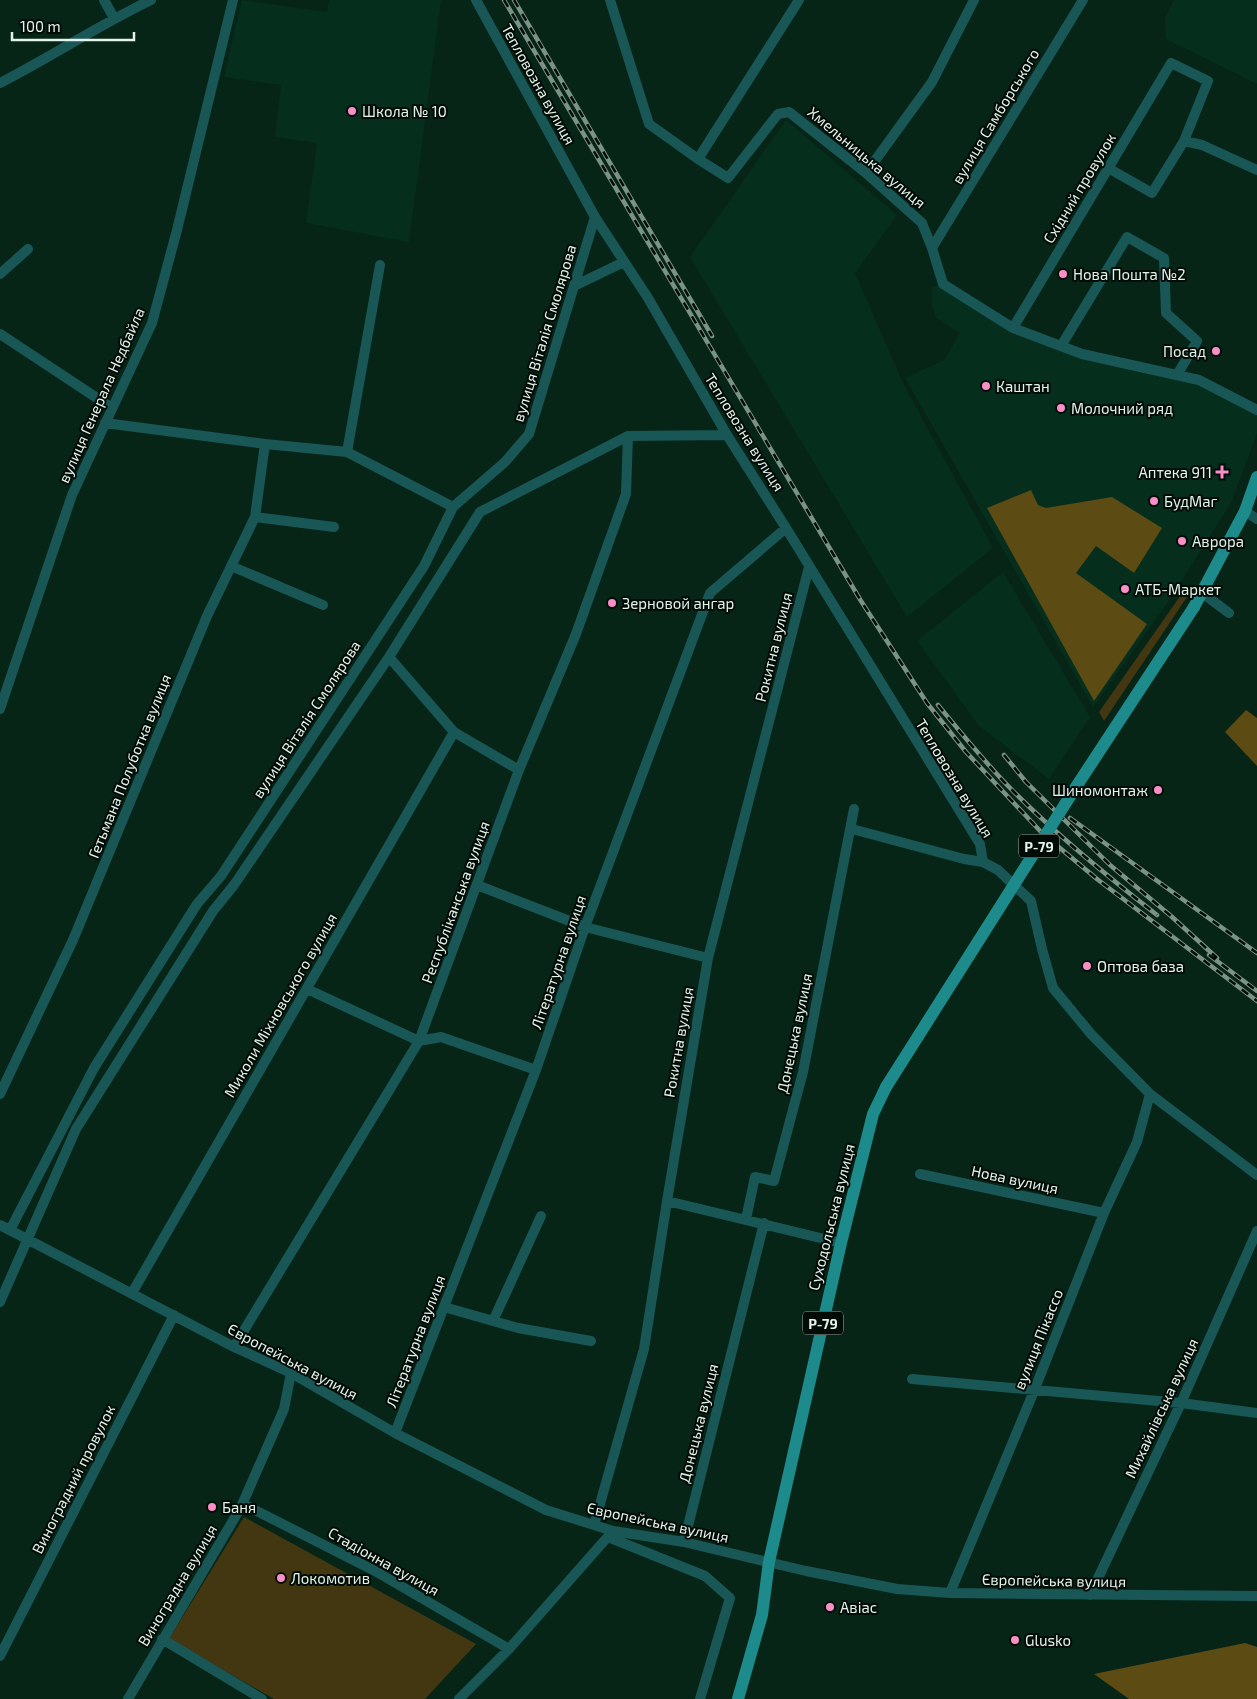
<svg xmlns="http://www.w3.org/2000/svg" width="1257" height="1699" font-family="'Exo 2',sans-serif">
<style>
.built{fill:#052e1d}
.green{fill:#423710}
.forest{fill:#5c4b13}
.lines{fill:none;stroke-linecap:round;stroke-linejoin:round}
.minor{stroke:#195757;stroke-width:10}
.major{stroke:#1d8b8b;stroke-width:12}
.rail-casing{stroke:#7b9387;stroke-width:4.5}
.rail{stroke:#020b06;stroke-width:2.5;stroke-dasharray:8;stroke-linecap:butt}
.major-bridge{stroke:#1d8b8b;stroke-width:12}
.poi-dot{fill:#fa8fc7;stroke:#020b06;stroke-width:2}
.labels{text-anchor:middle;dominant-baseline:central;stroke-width:4;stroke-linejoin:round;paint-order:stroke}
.shield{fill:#020b06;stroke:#a0aea6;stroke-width:1}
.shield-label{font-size:14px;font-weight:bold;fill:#e3f4ea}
.street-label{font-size:15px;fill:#e3f4ea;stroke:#020b06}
.poi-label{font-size:15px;fill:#e3f4ea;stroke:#020b06;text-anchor:start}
</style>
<rect width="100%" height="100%" fill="#062517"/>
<path class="built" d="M242,0L327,12L329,0H441L409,242L306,223L317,143L275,137L281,85L224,77Z
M1174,0H1257V84L1166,39L1165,18Z
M786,120L897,215L855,273L905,387L993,548L907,617L690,257Z
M941,285L1012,330L1196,383L1257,414V433L1231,503L1168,602L1093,707L905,378L944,360L960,333L936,318L932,306V287Z
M1003,572L1090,717L1049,779L979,726L917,641Z"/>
<path class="green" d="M1185,590L1189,592V594L1104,721L1099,712L1183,592Z
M244,1517L476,1644L425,1699H274L169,1639Z"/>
<path class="forest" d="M1031,490L1038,505L1046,508L1112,497L1162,528L1134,573L1096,546L1076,573L1147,624L1094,701L987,508Z
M1246,710L1257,718V766L1225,732Z
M1245,1643L1257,1647V1699H1129L1094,1674Z"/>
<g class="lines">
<path class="minor" d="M104,0L114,18
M476,0L595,217L648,298L727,435L786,528L980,844L983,862L998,870L1031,901L1042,949L1053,988L1091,1034L1150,1094L1257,1175
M610,0L649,124L698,159L728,178L778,114L789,112L866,173L922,223L932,248L943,284L1013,328L1082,354L1199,380L1257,410
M0,83C51,57 99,25 151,0
M698,159L799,0
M1108,168L1152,193L1184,141L1202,145L1257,170
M866,173L932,82L974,0
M932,248L1083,0
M0,274L28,249
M574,286L624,262
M1013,328L1171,63L1208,81L1184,141
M0,334L112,408
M1061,346L1127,237L1164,258L1166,313L1197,341L1177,375
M105,423L265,444L347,452L453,507
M347,452L380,265
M1245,511L1257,519
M255,517L334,527
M231,566L323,605
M1201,592L1229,613
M389,657L454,732L519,770
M0,709L72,495L152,323L177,230L233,0
M852,829L964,859L983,862
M477,885L585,927L708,958
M307,989L419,1041L441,1037L536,1070
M0,1094L73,940L207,616L255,517L265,444
M920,1174L1104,1213
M667,1201L841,1243
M746,1219L755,1177L774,1181L803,1072L854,809
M0,1225L234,1347L291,1373L395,1433L546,1510L594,1525L613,1531L684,1542L806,1571L897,1589L950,1593L1257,1596
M10,1230L94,1068L197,904L221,876L424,566L453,507L505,462L529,434L595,217
M132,1293L454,732
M0,1302L76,1129L213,911L234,885L389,657L480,512L628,436L727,435
M444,1307L518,1328L591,1341
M493,1321L541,1216
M234,1347L419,1041L519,770L576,634L626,494L628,436
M912,1379L1181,1403L1257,1413
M395,1433L536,1070L585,927L710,593L786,528
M243,1504L375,1571L509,1649
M594,1525L644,1349L667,1201L708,958L809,567
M608,1537L705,1576L730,1598L700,1699
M684,1542L764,1223
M950,1593L1034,1391L1104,1213L1137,1142L1150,1094
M1090,1595L1181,1403L1257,1231
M162,1639L262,1699
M0,1656L174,1315
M128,1699L241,1507L284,1409L291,1373
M459,1699L509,1649L612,1532"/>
<path class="major" d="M1194,607L1245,511L1257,477
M738,1699L762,1615L769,1562L841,1243L873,1114L886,1087"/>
<defs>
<path id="rail" d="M504,0L861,601L927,703L966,752L1042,833L1097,879L1257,1001
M514,0L712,336
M938,705C962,734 986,764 1013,791C1058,836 1107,876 1157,915
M1004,755L1026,782L1110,865L1171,916L1217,958
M1070,818L1257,953
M1209,955L1257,991"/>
</defs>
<use href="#rail" class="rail-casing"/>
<use href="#rail" class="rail"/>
<path class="major-bridge" d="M886,1087L1074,790L1194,607"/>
</g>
<g class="poi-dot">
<circle cx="352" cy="111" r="5"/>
<circle cx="1063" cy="274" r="5"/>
<circle cx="1216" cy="351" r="5"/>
<circle cx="986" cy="386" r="5"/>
<circle cx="1061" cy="408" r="5"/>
<path d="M1219.5 464.5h5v5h5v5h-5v5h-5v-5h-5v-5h5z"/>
<circle cx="1154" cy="501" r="5"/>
<circle cx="1182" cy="541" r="5"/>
<circle cx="1125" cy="589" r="5"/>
<circle cx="612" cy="603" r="5"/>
<circle cx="1158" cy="790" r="5"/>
<circle cx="1087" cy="966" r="5"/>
<circle cx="212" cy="1507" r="5"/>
<circle cx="281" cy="1578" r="5"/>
<circle cx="830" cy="1607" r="5"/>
<circle cx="1015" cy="1640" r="5"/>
</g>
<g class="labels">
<g class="shield">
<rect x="1019" y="834.5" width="40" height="23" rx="4"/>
<rect x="803" y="1311.5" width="40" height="23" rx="4"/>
</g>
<g class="shield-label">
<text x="1039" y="846">Р-79</text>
<text x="823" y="1323">Р-79</text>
</g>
<g class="street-label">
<text transform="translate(539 84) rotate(61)">Тепловозна вулиця</text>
<text transform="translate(995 116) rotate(-59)">вулиця Самборського</text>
<text transform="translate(867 157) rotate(40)">Хмельницька вулиця</text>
<text transform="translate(1079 188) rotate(-59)">Східний провулок</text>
<text transform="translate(544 333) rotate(-73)">вулиця Віталія Смолярова</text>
<text transform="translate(101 395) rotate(-66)">вулиця Генерала Недбайла</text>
<text transform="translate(745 432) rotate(58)">Тепловозна вулиця</text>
<text transform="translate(773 647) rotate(-76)">Рокитна вулиця</text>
<text transform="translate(306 719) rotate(-57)">вулиця Віталія Смолярова</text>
<text transform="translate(129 766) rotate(-68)">Гетьмана Полуботка вулиця</text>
<text transform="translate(955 778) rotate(59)">Тепловозна вулиця</text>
<text transform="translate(455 902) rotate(-70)">Республіканська вулиця</text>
<text transform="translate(558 962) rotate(-71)">Літературна вулиця</text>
<text transform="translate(280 1005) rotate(-60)">Миколи Міхновського вулиця</text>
<text transform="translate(794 1033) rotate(-78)">Донецька вулиця</text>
<text transform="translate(678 1042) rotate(-80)">Рокитна вулиця</text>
<text transform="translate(1015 1179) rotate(12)">Нова вулиця</text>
<text transform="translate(831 1217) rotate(-76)">Суходольська вулиця</text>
<text transform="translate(1038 1339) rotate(-68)">вулиця Пікассо</text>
<text transform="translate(415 1341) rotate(-69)">Літературна вулиця</text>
<text transform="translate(293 1361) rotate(28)">Європейська вулиця</text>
<text transform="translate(1161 1408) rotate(-65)">Михайлівська вулиця</text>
<text transform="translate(698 1423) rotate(-76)">Донецька вулиця</text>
<text transform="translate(73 1479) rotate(-63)">Виноградний провулок</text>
<text transform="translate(658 1522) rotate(12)">Європейська вулиця</text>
<text transform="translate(384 1561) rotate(29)">Стадіонна вулиця</text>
<text transform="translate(1054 1580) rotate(1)">Європейська вулиця</text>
<text transform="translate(177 1585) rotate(-59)">Виноградна вулиця</text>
</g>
<g class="poi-label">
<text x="362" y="111">Школа № 10</text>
<text x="1073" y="274">Нова Пошта №2</text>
<text x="1206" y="351" text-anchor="end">Посад</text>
<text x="996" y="386">Каштан</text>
<text x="1071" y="408">Молочний ряд</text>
<text x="1212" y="472" text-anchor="end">Аптека 911</text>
<text x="1164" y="501">БудМаг</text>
<text x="1192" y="541">Аврора</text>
<text x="1135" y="589">АТБ-Маркет</text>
<text x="622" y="603">Зерновой ангар</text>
<text x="1148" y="790" text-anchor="end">Шиномонтаж</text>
<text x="1097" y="966">Оптова база</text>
<text x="222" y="1507">Баня</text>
<text x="291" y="1578">Локомотив</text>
<text x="840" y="1607">Авіас</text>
<text x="1025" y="1640">Glusko</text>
</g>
</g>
<path d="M12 32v8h122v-8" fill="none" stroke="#e3f4ea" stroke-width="2.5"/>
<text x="20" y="32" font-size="15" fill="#e3f4ea" stroke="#020b06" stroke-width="4" paint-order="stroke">100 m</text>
</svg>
